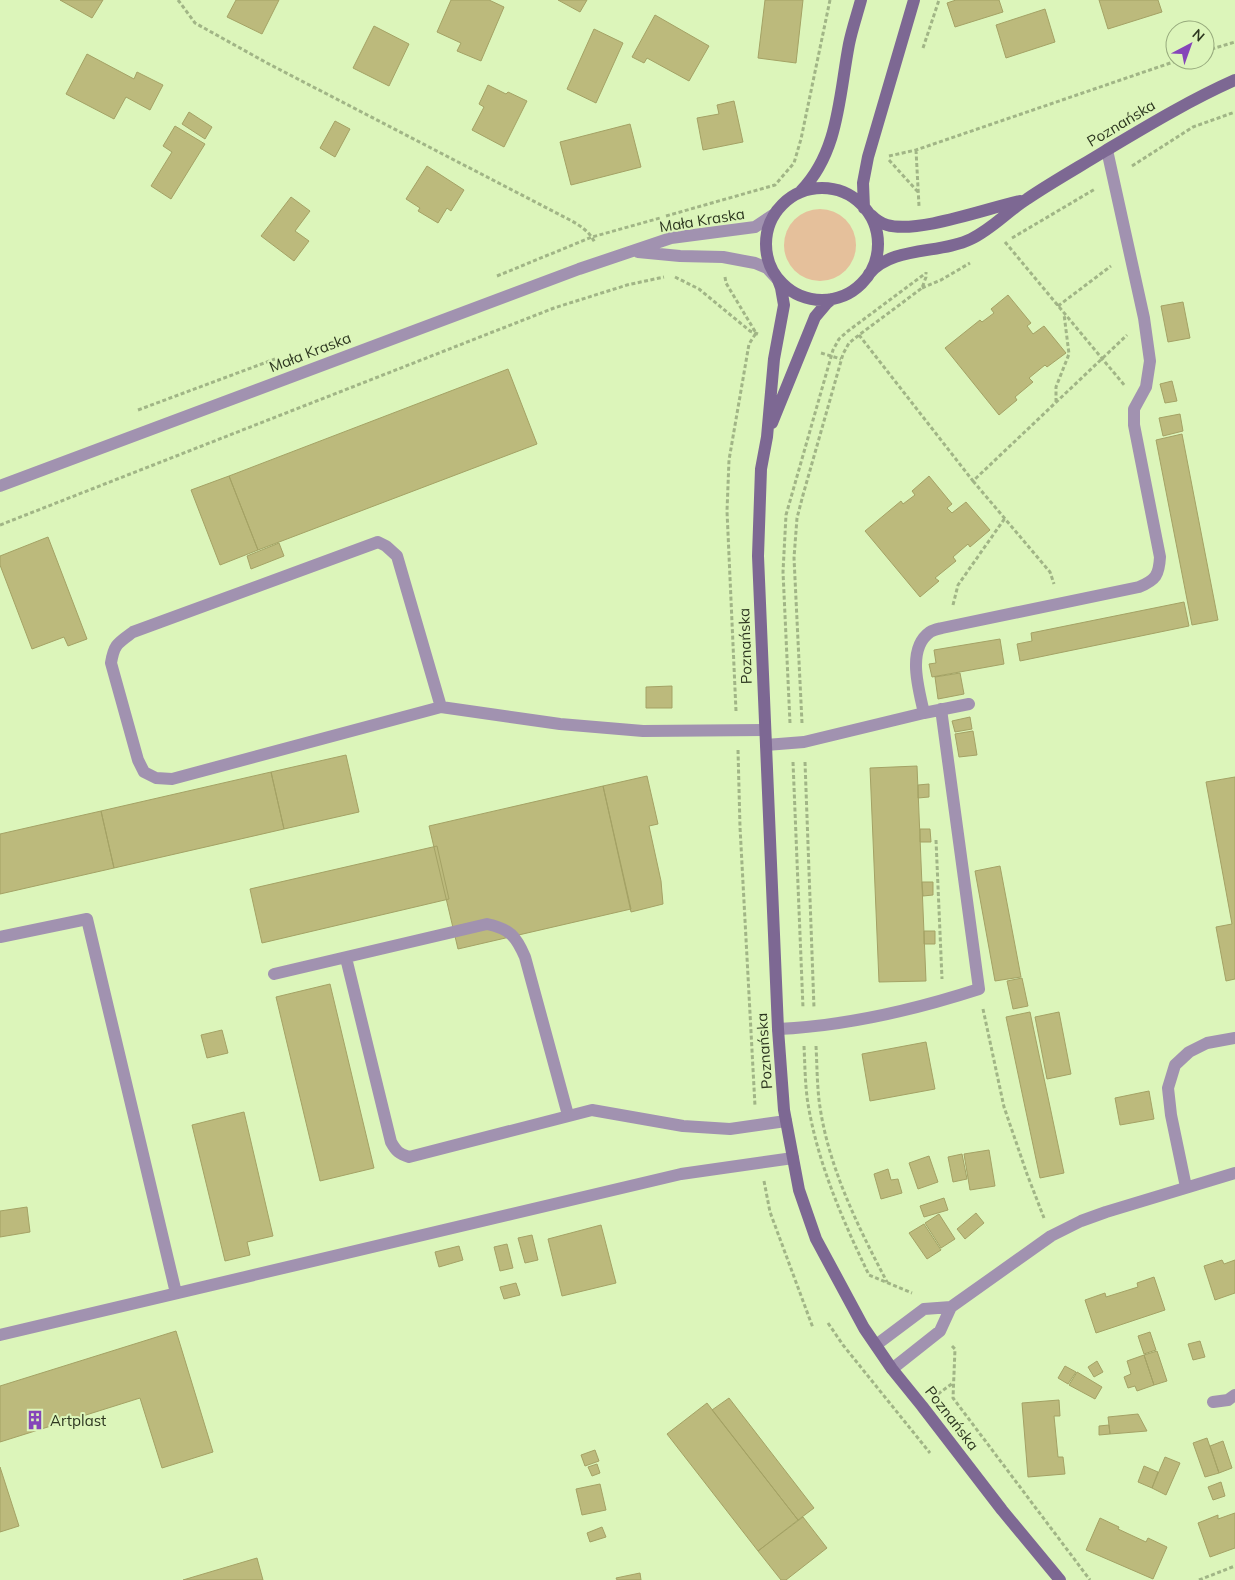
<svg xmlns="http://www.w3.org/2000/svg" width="1235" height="1580" font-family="Mulish,sans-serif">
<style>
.green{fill:#e5c09b}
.building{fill:#bcba7c;stroke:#a4a265}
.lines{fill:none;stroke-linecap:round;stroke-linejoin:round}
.path{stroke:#a1b586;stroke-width:3;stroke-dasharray:4 2.5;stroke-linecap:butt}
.lane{stroke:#a192b0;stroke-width:12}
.street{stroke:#a192b0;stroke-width:12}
.secondary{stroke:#7d6893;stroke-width:12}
.labels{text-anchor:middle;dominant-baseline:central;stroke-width:4;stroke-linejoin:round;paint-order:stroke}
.street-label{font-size:15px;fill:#2d3720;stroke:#dcf5ba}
.poi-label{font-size:15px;fill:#2d3720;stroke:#dcf5ba;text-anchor:start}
</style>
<rect width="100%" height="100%" fill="#dcf5ba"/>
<path class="green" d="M784 245a36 36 0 1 1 72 0a36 36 0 1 1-72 0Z"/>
<path class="building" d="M60,0H103L92,18Z
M236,0H279L262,34L227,17Z
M451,0H489L504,7L481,61L457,51L461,43L437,32Z
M558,0H587L580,12Z
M765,0H803L796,63L758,58Z
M956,0H999L1003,12L955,27L947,3Z
M1099,0H1158L1162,12L1108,29Z
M1045,9L1055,42L1006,58L996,25Z
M655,15L709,46L689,81L647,58L644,63L632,57Z
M374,26L409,44L389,86L353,68Z
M594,29L623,43L596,103L567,89Z
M87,54L134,79L137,72L163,85L150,110L126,97L114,119L66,94Z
M488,85L506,94L508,92L527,101L504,147L472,130L484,107L479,104Z
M734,101L743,142L703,150L697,118L719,114L717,105Z
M189,112L212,127L205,139L182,124Z
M335,121L350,129L335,157L320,148Z
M630,124L641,167L571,185L560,142Z
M175,126L205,144L171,199L151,186L172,152L163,146Z
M427,166L464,190L451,211L447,208L438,223L418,211L420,208L406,199Z
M291,197L310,211L295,231L309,241L294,261L261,236Z
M1008,295L1031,323L1027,326L1033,334L1044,326L1066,353L1047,367L1045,365L1029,378L1033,382L1015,397L1017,400L999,415L945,348L980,320L982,322L994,313L991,309Z
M1183,302L1190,338L1168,342L1161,306Z
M508,369L537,444L258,550L229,476Z
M1172,381L1177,401L1165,403L1160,384Z
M1180,414L1183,431L1163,436L1159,418Z
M1182,434L1218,620L1192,625L1156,440Z
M229,476L258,550L220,565L191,490Z
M929,476L952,504L947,508L952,513L966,502L990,530L970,547L968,544L953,557L956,561L935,578L939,581L920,597L865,531L901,501L903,504L915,495L912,491Z
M48,537L87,639L68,646L64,637L32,649L0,565V556Z
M279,543L284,556L251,569L247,556Z
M1184,602L1189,626L1020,661L1017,644L1032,641L1031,633Z
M1000,639L1004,664L932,677L929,664L936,663L934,650Z
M960,673L964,694L938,699L935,677Z
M672,686V708H646V687Z
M970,717L972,729L955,732L952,721Z
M973,731L977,755L959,757L955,734Z
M346,755L359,812L284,829L271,772Z
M917,766L926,981L879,982L870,768Z
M271,772L284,829L114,868L101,811Z
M647,776L658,824L649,826L661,881L663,904L631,912L603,786Z
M1235,777V979L1226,981L1216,927L1232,924L1206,782Z
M929,784V797L918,798V785Z
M603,786L631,909L458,949L429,826Z
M101,811L114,868L0,894V834Z
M920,829H930L931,842H920Z
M437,846L449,899L262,943L250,889Z
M1000,866L1021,977L995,981L975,871Z
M922,882H933V895L923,896Z
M924,931H935V944H924Z
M1022,978L1028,1006L1013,1009L1007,981Z
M330,984L374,1168L320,1181L276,997Z
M1030,1012L1064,1173L1040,1178L1006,1017Z
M1059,1012L1071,1074L1047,1079L1035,1017Z
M222,1030L228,1053L207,1058L201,1035Z
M926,1042L935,1089L870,1101L862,1054Z
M1149,1091L1154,1119L1120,1125L1115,1098Z
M244,1112L273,1236L247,1242L250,1255L225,1261L192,1125Z
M989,1150L995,1186L970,1190L964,1154Z
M962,1154L967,1179L953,1182L948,1157Z
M929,1156L938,1182L918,1189L909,1163Z
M888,1169L891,1180L898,1179L902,1193L881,1199L874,1174Z
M944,1198L948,1210L924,1217L920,1206Z
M27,1207L30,1232L0,1237V1211Z
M976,1213L984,1223L965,1239L957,1229Z
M939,1214L955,1239L941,1248L925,1223Z
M924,1224L941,1250L927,1259L909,1233Z
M601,1225L616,1283L562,1296L548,1239Z
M532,1235L538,1260L525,1263L518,1238Z
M507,1244L513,1268L500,1271L494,1247Z
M459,1246L463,1260L439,1267L435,1252Z
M1222,1260L1224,1264L1235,1260V1293L1215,1300L1204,1266Z
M1154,1277L1165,1310L1096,1333L1085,1300L1105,1293L1106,1297L1138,1287L1137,1283Z
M516,1283L520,1295L504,1299L500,1287Z
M176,1331L213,1452L162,1468L140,1398L0,1442V1386Z
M1150,1332L1156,1350L1144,1354L1138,1336Z
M1200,1341L1205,1357L1193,1360L1188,1344Z
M1157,1351L1167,1381L1154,1385L1144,1355Z
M1144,1355L1154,1385L1137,1391L1135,1386L1128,1388L1124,1377L1131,1374L1127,1361Z
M1097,1361L1103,1372L1094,1377L1088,1367Z
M1065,1366L1076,1372L1068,1384L1058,1378Z
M1077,1372L1102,1387L1095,1399L1069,1385Z
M729,1398L814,1508L798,1520L712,1410Z
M1059,1400L1060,1416H1054L1058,1457H1063L1065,1474L1028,1477L1022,1403Z
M707,1403L798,1520L758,1551L667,1434Z
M1138,1414L1147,1431L1110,1434L1108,1417Z
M1109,1425L1110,1434L1099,1435V1426Z
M1207,1438L1219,1473L1205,1477L1193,1443Z
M1223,1441L1232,1468L1219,1473L1210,1446Z
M595,1450L599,1461L585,1466L581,1455Z
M1165,1457L1180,1463L1166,1495L1152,1488Z
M597,1464L600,1473L592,1476L588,1467Z
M1144,1466L1158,1472L1152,1488L1138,1482Z
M0,1467L19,1526L0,1532Z
M1221,1482L1225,1496L1213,1500L1208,1487Z
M600,1484L606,1510L582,1515L576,1489Z
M1235,1513V1548L1210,1557L1198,1523L1218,1515V1519Z
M803,1517L827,1548L786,1580H781L758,1551Z
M1100,1518L1119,1527L1118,1529L1146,1542L1148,1538L1167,1547L1153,1579L1086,1550Z
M602,1527L606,1537L590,1542L587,1533Z
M257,1558L263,1580H183Z
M640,1573L641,1580H617L616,1578Z"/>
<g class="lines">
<path class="path" d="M178,0L195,23L267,63L570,220C581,226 590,232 595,243
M923,48L939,0
M1205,51L1235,42
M916,150L919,206
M889,156L916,150L1179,60
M889,160L918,192
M1132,166L1193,127L1235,112
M666,216L775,185L794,163L801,139L830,0
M1012,238L1095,189
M1005,242L1125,386
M497,276L592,237L660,218
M675,277L699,289L750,331L758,334
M725,277L726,283L756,333
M922,288L941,280L970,263
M1058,306L1111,266
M859,335L973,481L1127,335
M821,353L841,359
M1056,402V387L1069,354L1064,314
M138,410L275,359
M973,481L1050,572L1054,584
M0,525L554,308L627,285L664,277
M953,605L958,585L1005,518
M736,711L727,511L729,460L749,344L756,333
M790,723L783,572L786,515L833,350L839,339L848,331L926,273
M802,723L794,558L797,518L803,495L843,354L849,343L859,335L922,288L926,277V272
M738,750L740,827L755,1106
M793,762L803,1008
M805,762L814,1008
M936,840L942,979
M983,1009L1004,1107L1027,1174L1044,1218
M804,1046C805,1066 805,1085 808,1104C818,1164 843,1221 869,1275L912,1293
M816,1046C817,1064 817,1082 819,1100C827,1164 857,1225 887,1282
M764,1181L770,1212L813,1328
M828,1323L843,1345L930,1453
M952,1346L955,1349L953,1398L1090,1580
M938,1394L953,1383
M1199,1580L1235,1566"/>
<path class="lane" d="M441,707L397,556L386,546L378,542L133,632C118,643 114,644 111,663L138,760L144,772L156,778L172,779L441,707L560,724L643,731L765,730
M924,713C919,690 906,649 930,632C933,630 938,629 942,628L1139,587C1156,580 1159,575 1160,557L1134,425V409L1146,387L1150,361L1144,318L1107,150
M766,745L804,742L924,713L969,704
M0,937L87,919L176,1293
M346,958L391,1142C396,1151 399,1154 409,1157L592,1110L683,1126L730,1129L786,1121
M274,974L487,924C510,929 516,936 525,957L568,1115
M778,1029C846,1026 914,1010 979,989L941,709
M1186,1187L1171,1115L1168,1088L1175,1065L1189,1052L1207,1043L1235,1038
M0,1335L681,1174L793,1158
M876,1345L924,1309L951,1307
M892,1369L940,1331L951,1307L1051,1236L1081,1221L1106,1212L1235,1173
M1213,1402L1228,1400L1235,1395"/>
<path class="street" d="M638,252L680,256L723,257L755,263L767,268L778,280
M0,486L579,269L671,238L755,227L773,215"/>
<path class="secondary" d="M766 244a56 56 0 1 1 112 0a56 56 0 1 1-112 0Z
M801,191C839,152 839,96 849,44C852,29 857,15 861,0
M864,208L863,183L868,157L914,0
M871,215C876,220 880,223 887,225C917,234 988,208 1020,201
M869,274C891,246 941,254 971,239C992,229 1008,211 1027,199C1052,182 1079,167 1105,151C1147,126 1190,100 1235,80
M778,280L781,288L784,305L774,359L767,437L761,469L758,556L778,1029L784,1110L799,1190L816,1239L864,1328L892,1369L922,1406L1002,1510L1060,1580
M772,423L815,317L826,304L832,299"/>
</g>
<defs>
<symbol id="building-bare" viewBox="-9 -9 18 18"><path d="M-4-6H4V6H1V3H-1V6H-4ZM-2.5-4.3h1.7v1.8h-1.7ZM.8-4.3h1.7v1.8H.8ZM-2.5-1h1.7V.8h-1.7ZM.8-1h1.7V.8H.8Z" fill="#8545b9" stroke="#dcf5ba" stroke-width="2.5" paint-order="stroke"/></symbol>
</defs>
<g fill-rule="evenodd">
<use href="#building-bare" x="21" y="1406" width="28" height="28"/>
</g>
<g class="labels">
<g class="street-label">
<text transform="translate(1121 123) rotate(-31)">Poznańska</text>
<text transform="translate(702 220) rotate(-9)">Mała Kraska</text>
<text transform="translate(310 352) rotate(-21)">Mała Kraska</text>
<text transform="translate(745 646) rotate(-92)">Poznańska</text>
<text transform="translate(764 1051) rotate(-94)">Poznańska</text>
<text transform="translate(952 1418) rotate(52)">Poznańska</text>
</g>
<g class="poi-label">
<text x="50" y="1420">Artplast</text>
</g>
</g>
<g transform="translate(1190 45) rotate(41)"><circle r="24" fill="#dcf5ba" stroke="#96a97c"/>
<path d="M0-4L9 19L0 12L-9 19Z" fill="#8545b9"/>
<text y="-8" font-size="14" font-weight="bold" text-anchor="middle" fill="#2d3720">N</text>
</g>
</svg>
